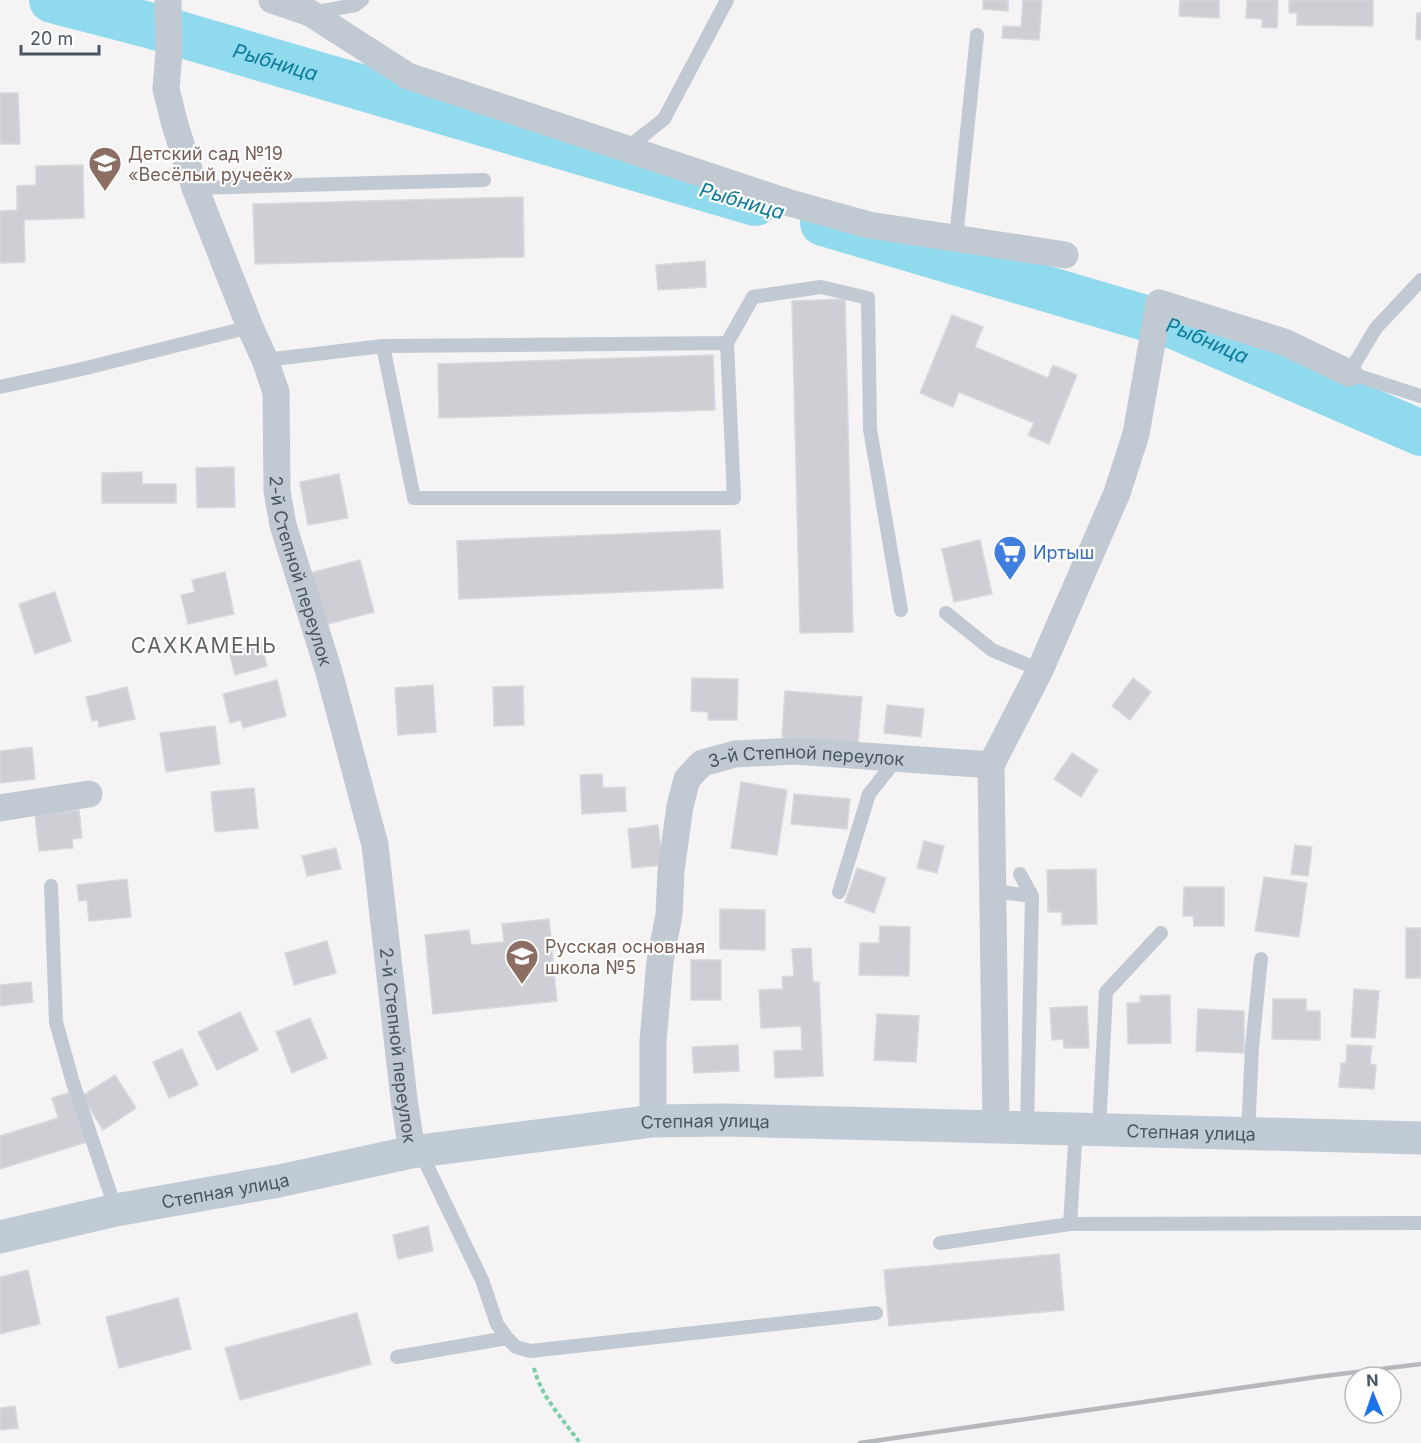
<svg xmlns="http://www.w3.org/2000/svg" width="1421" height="1443" font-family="Inter,sans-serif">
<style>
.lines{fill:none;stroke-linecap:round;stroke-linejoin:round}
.river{stroke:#90daee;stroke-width:46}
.building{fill:#cdcfd5;stroke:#d7d9de;stroke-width:1.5}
.path{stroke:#7ad0a6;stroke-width:4;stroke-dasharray:4.5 3;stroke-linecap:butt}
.lane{stroke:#c1cad2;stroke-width:14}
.street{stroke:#c1cad2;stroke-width:27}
.secondary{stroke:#c1cbd6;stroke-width:33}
.rail{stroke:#b5b8bd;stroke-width:4.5}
.labels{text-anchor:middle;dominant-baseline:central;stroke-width:4.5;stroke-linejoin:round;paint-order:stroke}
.education-label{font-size:18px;fill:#785e54;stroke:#fff;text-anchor:start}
.shop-label{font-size:18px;fill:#366cbe;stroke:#fff;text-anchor:start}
.street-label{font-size:18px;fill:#4a5661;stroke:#fff}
.water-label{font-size:20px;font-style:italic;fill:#0c7c9b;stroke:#fff}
.quarter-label{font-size:21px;letter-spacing:1.5px;fill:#5f6368;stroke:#fff}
</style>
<rect width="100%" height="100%" fill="#f5f3f3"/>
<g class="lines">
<g class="river">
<path id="s1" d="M52,0L152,26L755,203"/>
<path id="s2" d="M823,223L1176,327L1421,433"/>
</g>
</g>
<path class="building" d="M983,0H1008V11L983,9Z
M1023,0H1042L1039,40L1002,38L1003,26L1021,27Z
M1180,0H1219V18L1179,16Z
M1247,0H1278L1277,28L1262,27V19L1246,18Z
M1289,0H1373V26L1297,25V13H1289Z
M1417,13H1421V40L1416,39Z
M0,93H18L20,144H0Z
M83,165L84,218L24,220L25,262L0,263V211L17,210V186L36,185V166Z
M523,197L524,257L255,264L253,204Z
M705,261L706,287L658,290L656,265Z
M845,299L853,632L800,633L792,301Z
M952,315L983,327L975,347L1048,378L1053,365L1077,375L1049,444L1028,435L1034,423L959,392L953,407L920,393Z
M713,355L715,410L439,418L438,364Z
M234,467L235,507L197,508L196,468Z
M142,472V484H176V503H102V473Z
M339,474L348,518L308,525L300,482Z
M720,530L723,588L459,599L457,541Z
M980,540L992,594L954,602L942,549Z
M360,560L374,612L324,625L310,573Z
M225,572L234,614L188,624L181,595L195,592L192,580Z
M55,592L71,641L35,654L19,604Z
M261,643L267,666L235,675L229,652Z
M692,678L738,679L737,720H708V712L691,711Z
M1133,678L1151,692L1130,720L1112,706Z
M277,680L286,716L243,728L241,720L230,723L223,694Z
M433,685L436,732L398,735L395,688Z
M523,686L524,725L494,726L493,687Z
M127,687L135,719L99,727L98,720L92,721L86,697Z
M785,691L862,697L858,743L782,737Z
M887,705L924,709L921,737L884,733Z
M215,726L220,764L166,772L160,733Z
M32,747L35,779L0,783V751Z
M1072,753L1098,770L1081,797L1054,779Z
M602,774L603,788L625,787L626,811L582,814L580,775Z
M741,782L787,790L777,855L731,848Z
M254,788L258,828L215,832L211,792Z
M794,794L850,799L847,829L791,824Z
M79,810L82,838L72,839L73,848L39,851L35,815Z
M658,825L663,865L632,868L628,829Z
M924,841L944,846L937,873L917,868Z
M1295,845L1312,847L1308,876L1291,874Z
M336,848L341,869L307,876L302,856Z
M857,868L886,878L874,913L845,902Z
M1096,869L1097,924L1062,925V912H1048L1047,870Z
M1264,877L1307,883L1299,937L1255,931Z
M127,879L131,917L89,921L87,900L79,901L77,885Z
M1184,887H1224V926H1194L1193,916H1183Z
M720,909L765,910V950L720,949Z
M549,919L557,1001L433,1014L425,935L469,930L471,945L504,942L502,924Z
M880,926L910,927L909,976L859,975L860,943H879Z
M1406,928H1421V978H1406Z
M327,941L336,973L294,985L285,953Z
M811,948L813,982H819L823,1076L775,1078L774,1051L802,1050L801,1026L761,1028L759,990L783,989L782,977L794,976L792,949Z
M691,960H721V1000H691Z
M31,982L33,1002L0,1006V985Z
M1354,989L1379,991L1375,1038L1351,1037Z
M1170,995L1171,1043L1128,1044L1127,1003H1140V996Z
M1273,999H1306V1011H1320V1040L1272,1039Z
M1087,1006L1089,1048H1064L1063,1039L1052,1040L1050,1008Z
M1198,1009L1244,1011V1053L1196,1051Z
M240,1012L258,1050L217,1070L198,1032Z
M877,1014L919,1016L916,1062L874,1060Z
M310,1018L327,1058L292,1073L276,1032Z
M738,1045L739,1071L694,1073L692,1047Z
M1347,1045L1372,1046L1370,1064L1376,1065L1374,1089L1339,1087L1341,1063H1346Z
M182,1049L198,1085L169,1098L153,1062Z
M115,1075L136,1108L103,1130L82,1096Z
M71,1092L87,1142L0,1169V1136L58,1118L52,1098Z
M428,1226L433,1251L398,1259L393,1235Z
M1059,1254L1064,1310L889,1326L884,1270Z
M28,1270L40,1324L0,1334V1277Z
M178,1298L191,1349L119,1368L106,1317Z
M357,1313L371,1364L240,1400L225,1348Z
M15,1406L18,1428L0,1430V1408Z"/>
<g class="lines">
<path class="path" d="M534,1368C541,1397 563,1419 580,1443"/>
<path class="lane" d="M312,13L355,5L362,0
M626,149L664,119L727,0
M195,188L484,180
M956,238L977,35
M1421,280L1376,328L1349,373L1421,396
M727,343L753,297L821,287L868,298L870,429L901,610
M265,360L383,346L727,343L734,498H414L383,346
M0,387L82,369L250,327
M946,613L992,650L1040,670
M51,886L56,1022L73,1083L116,1210
M993,891L1032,896L1020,874
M839,892L869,794L896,760
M1027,1127L1032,896
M1099,1130L1106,992L1161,933
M1248,1134L1252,1047L1261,959
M420,1151L482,1280L497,1324L507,1338L516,1347L530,1351L876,1313
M1070,1224L1076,1128
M940,1243L1070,1224L1421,1223
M397,1357L507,1338"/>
<g class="street">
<path id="s3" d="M168,0L169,51L166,89L175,125L195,188L250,327L265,360L276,392L277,491L283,525L329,672L375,845L404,1099L412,1152"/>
<path d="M272,0L310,13L408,76L790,203L869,225L1065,255"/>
<path d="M0,808L89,794"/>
<path id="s4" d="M653,1121V1041L660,961L669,915L671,871L680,806L687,779L702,763L735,754L795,751L991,765"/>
<path d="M996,1127L991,765L1040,670L1117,493L1136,434L1159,303L1284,342L1349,373"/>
</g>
<path class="secondary" id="s5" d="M0,1237L116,1210L279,1181L412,1152L653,1121L725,1120L1421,1138"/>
<path class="rail" d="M860,1443L1316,1377L1421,1364"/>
</g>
<defs>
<symbol id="school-pin" viewBox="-11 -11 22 30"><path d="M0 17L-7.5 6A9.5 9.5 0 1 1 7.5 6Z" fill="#8d6e63" stroke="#fff"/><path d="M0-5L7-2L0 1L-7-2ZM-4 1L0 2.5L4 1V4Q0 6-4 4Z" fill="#fff"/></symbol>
<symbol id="supermarket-pin" viewBox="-11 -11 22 30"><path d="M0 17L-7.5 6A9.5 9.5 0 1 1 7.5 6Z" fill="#3f7fe0" stroke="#fff"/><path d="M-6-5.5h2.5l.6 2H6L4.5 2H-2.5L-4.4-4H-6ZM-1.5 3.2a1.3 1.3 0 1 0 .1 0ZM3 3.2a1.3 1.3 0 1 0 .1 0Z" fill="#fff"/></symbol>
</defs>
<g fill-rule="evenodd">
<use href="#school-pin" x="86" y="144" width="38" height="52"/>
<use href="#supermarket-pin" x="991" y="533" width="38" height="52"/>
<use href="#school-pin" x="503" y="937" width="38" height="52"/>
</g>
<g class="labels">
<g class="education-label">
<text x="128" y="153">Детский сад №19<tspan x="128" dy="21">«Весёлый ручеёк»</tspan></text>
<text x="545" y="946">Русская основная<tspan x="545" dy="21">школа №5</tspan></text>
</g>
<g class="shop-label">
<text x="1033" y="552">Иртыш</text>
</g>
<g class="street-label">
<text stroke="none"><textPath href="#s3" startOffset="594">2-й Степной переулок</textPath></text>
<text stroke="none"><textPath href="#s4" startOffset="472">3-й Степной переулок</textPath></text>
<text stroke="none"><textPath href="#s3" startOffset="1080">2-й Степной переулок</textPath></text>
<text stroke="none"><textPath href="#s5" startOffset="716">Степная улица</textPath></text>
<text stroke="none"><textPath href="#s5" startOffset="1202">Степная улица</textPath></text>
<text stroke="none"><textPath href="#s5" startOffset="230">Степная улица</textPath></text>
</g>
<g class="water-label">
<text stroke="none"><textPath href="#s1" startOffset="232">Рыбница</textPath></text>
<text transform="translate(742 201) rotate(16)">Рыбница</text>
<text stroke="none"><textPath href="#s2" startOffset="402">Рыбница</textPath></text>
</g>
<g class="quarter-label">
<text x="204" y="645">САХКАМЕНЬ</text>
</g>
</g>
<g transform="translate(1373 1395) rotate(358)"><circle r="28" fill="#ffffff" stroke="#b7bbc0" stroke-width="1.5"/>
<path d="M0-4.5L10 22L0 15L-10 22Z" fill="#1a73e8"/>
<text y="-9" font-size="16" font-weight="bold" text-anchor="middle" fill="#4a5661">N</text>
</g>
<path d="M21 45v9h78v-9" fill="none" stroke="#4a5661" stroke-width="3"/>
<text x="30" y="45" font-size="18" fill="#4a5661" stroke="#ffffff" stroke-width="4.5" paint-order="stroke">20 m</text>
</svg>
